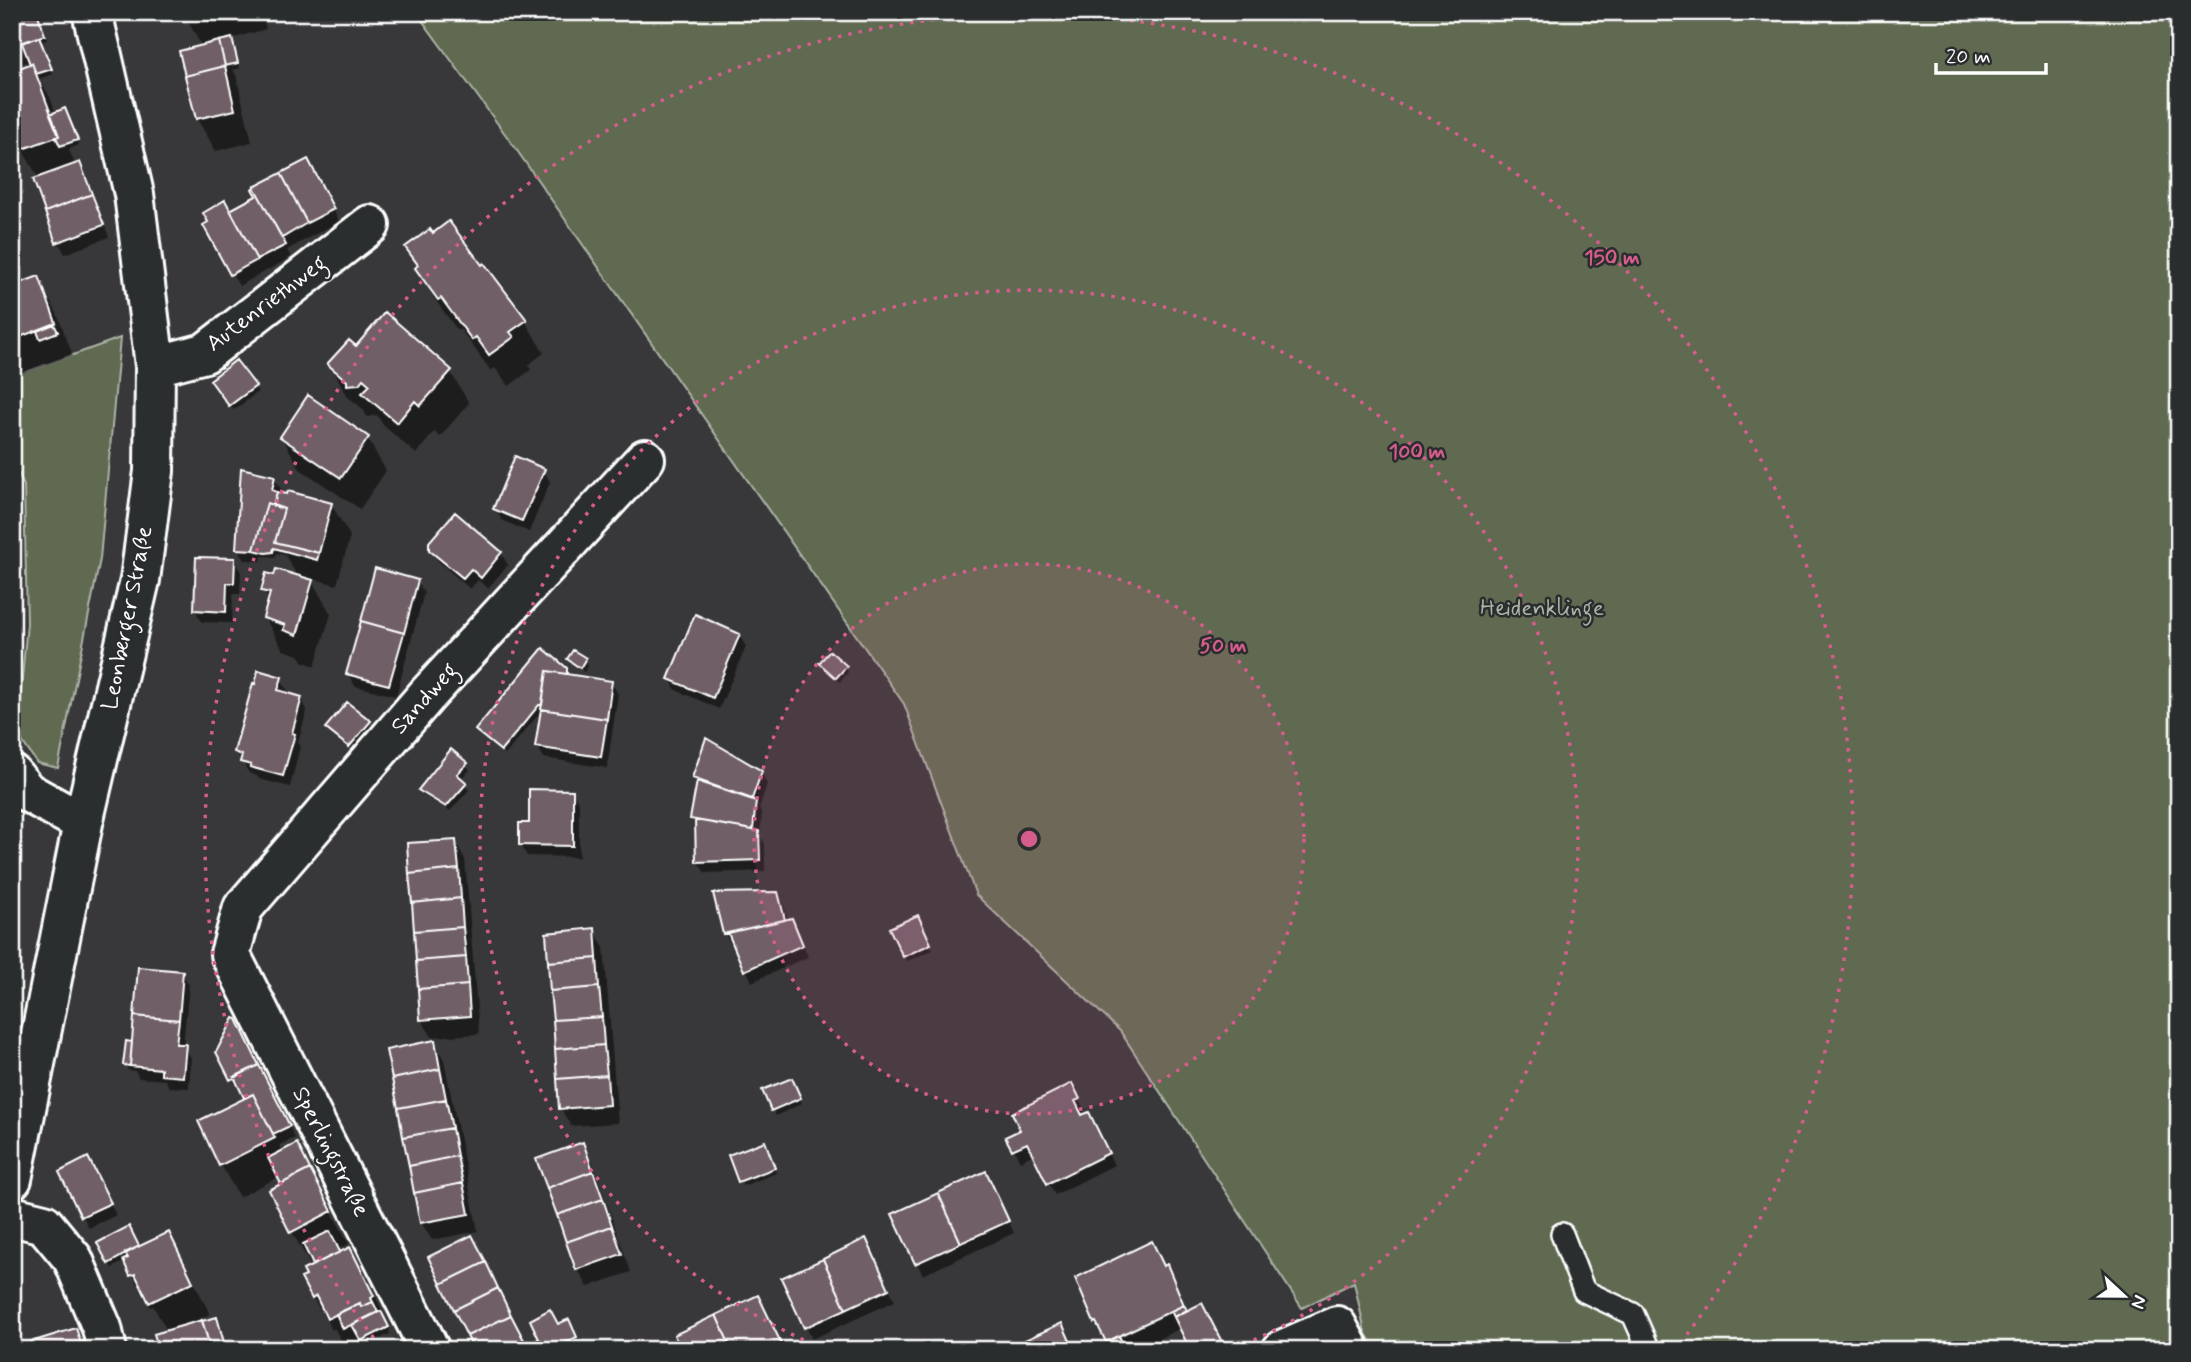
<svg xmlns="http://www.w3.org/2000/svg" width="2191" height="1362" font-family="Mynerve,sans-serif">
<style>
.built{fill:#494347}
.green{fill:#5e6a51;stroke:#aeb4a8;stroke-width:2}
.shadow{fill:#0007}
.building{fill:#715f67;stroke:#fff;stroke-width:2}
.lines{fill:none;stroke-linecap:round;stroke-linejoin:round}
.lane-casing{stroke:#fff;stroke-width:26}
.street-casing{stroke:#fff;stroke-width:44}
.lane{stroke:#2a2d2e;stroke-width:21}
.street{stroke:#2a2d2e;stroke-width:38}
.ring{fill:none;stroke:#d45d8c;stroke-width:3.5;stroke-dasharray:3.5 7}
.labels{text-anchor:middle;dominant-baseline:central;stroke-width:5;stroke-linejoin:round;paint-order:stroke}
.street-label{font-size:23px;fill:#fff;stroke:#2a2d2e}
.park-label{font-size:23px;fill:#aeb4a8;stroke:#2a2d2e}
.centre{fill:#d45d8c;stroke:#2a2d2e;stroke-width:3.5}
.ring-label{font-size:21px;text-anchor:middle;font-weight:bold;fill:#d45d8c;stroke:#2a2d2e;stroke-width:5;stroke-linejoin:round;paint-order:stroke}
</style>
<rect width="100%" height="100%" fill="#383739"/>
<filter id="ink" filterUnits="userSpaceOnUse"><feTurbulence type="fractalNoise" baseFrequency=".0143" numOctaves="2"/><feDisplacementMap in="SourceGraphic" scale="14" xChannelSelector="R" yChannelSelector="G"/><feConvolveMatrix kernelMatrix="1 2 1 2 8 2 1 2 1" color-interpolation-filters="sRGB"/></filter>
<g filter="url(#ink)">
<path class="built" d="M2163,12H2179V42Z"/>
<path class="green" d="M416,12H2163L2179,42V1350H1376L1365,1332L1354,1282L1302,1308L1120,1031L976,895L904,704L511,142Z
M120,338L100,559L58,768L37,763L17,734L27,623L24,486L12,459V377Z"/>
<path class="shadow" d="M37,12L47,40L41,42L53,74L39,79L50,97L56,114L68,115L79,145L69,149L75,165L79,164L86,175L109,237L65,254L58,242L39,179L22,149L32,65L29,61L12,67V13Z
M183,12H261L266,29L231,39L240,68L233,70L236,75L252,142L216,151L197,119L181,52L202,47Z
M314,173L339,221L287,250L291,257L239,286L205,226Z
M432,235L525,321L544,353L528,365L531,370L509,386L495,368L491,371L460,329L458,331L436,301L417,269L419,267L407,248Z
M38,279L56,311L73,356L18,376L12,366V282L14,287Z
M356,348L450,371L469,403L440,437L434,432L416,454L383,425L377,415L367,417L363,409L348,397L330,364Z
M215,386L255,387L258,392L234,410Z
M282,437L368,439L386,471L360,509L300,469Z
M544,470L550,482L529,532L502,520L495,509Z
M274,477L281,489L280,494L331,504L350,536L337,585L310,578L331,614L315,666L304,662L299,655L283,650L265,618L270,602L263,590L298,577L285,555L277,553L276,557L262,556L261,561L245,560L238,549Z
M455,514L501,553L508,565L488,588L478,580L470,589L438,561L431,549Z
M234,560L241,572L240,594H233L232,623L202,622L195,610Z
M417,581L424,593L396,696L355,686L348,674Z
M739,635L746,647L719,709L676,690L669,678Z
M543,650L566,669L570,676L611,682L618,694L607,768L544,758L537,746L543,709L505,755L480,736L477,731Z
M569,659L585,660L588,665L584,672L572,664Z
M821,663L845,667L848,672L840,682L824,669Z
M280,678L287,690L286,694L301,698L307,710L298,743L300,747L290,787L259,779L257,776L249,773L236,752Z
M369,722L372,727L353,751L331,733L327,728Z
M451,751L466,765L470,770L460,779L469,790L450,811L423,795L420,790Z
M761,772L767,784L759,809L762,814L760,836L765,844V871L705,873L698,862L697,828L692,819L698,785L694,778Z
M572,792L579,803V857L527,856L520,844L530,825Z
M455,841L465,859L479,1034L432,1037L421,1019Z
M12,890L16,896L12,914Z
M777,894L784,906L788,921L791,920L798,932L808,957L752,982L735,944L731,945L725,933Z
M920,923L933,950L907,961L904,956Z
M594,930L604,948L618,1123L571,1126L561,1109Z
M182,973L189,985L183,1046L191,1058L189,1088L169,1087L165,1080L139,1078L135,1071L128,1070L125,1065L131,1044Z
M239,1027L295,1138L279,1145L283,1152L313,1177L349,1244L337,1250L339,1254L349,1249L368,1281L391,1329L389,1330L390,1334L366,1345L369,1350H364L367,1348L364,1342L347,1350L334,1328L332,1330L313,1298L316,1266L314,1262L310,1264L292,1232L283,1185L279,1177L239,1197L221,1165L247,1099L239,1082L235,1084L218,1052Z
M434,1042L444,1060L478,1231L432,1240L421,1222Z
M794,1085L802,1103L776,1116L764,1091Z
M1078,1097L1085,1111L1080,1113L1082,1117L1095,1126L1114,1165L1055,1195L1034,1154L1020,1161L1008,1138Z
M582,1144L592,1162L631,1272L588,1287L578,1270L538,1160Z
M767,1148L776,1173L743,1186L740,1181Z
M94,1171L116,1215L89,1228L83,1216Z
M992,1185L1014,1233L923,1275L917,1263Z
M129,1228L139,1248L168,1234L186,1266L210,1314L199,1319L201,1323L216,1319L227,1350H161L168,1332L153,1306L150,1307L125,1261L112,1268L99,1243Z
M1152,1243L1184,1301L1117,1335V1339L1185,1306L1188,1312L1201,1305L1223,1348L1219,1350H1192L1181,1328L1136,1350H1095L1108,1343L1095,1322Z
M872,1252L895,1301L812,1339L783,1279Z
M481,1255L528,1350H476Z
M764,1309L784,1350H683Z
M568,1322L579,1343L568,1348L569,1350H533L558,1326Z
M75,1330L87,1350H35Z"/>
<path class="building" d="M12,12H37L45,35L14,45L12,40Z
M39,37L52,69L36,74L32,63L30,64L22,43Z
M232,38L238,63L225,66L219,41Z
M219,41L225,66L185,76L179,51Z
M32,63L59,136L20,150L12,129V71Z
M225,66L235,110L196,119L185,76Z
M65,108L78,140L60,146L56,137L59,136L50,114Z
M308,159L334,209L307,223L281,173Z
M80,162L92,194L45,212L33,179Z
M281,173L307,223L282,238L254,187Z
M254,187L286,245L257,260L230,210L256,196L252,189Z
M92,194L104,225L56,243L45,212Z
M225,200L257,260L230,275L203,225L208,222L203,213Z
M449,221L482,265L484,263L527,320L510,332L514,337L489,355L476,337L472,340L441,298L438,300L415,268L418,265L405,247L430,229L433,233Z
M39,276L56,323L12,340V286Z
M385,312L452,370L420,406L415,401L397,423L362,393L370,385L363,379L359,384L347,385V381L327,364L349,340L356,346Z
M54,324L58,332L40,339L37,331Z
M236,360L256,386L229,406L210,380Z
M308,395L369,437L341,478L280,437Z
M515,456L545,469L522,521L493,509Z
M241,468L275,476L272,490L277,492L274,505L267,503L254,550L236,549Z
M288,491L332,503L319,553L275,542L284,509L273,506L277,492L287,494Z
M267,503L284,509L275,542L319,553L317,560L274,548L273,552L266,553L254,550Z
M455,512L502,552L481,578L471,569L463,578L429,550V542Z
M196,557L235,558L234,583H227L226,612L194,610Z
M375,568L418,580L404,633L361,621Z
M276,569L313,580L297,635L283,630L285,625L263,618L270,593L261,591L266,573L274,575Z
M695,614L740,634L713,698L668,679Z
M361,621L404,633L389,685L346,674Z
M543,648L567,668V674L547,671L542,705H539L501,751L475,730Z
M573,650L586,658L580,668L567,659Z
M830,651L847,666L836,678L819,663Z
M258,670L282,677L278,690L302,697L292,733L295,734L283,776L250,767L251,765L240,762L242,755L234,752L253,683L255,684Z
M547,671L612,681L607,719L541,709Z
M347,702L371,721L349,747L325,728Z
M541,709L607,719L601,757L535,747Z
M706,738L762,771L752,799L692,778Z
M451,749L468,763L457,774L467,783L446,807L418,790Z
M697,781L756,801L753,830L690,819Z
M529,789L573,790V846L519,845V823H529Z
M695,820L759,831L760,860L696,862Z
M456,840L459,869L409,874L407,843Z
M459,869L461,898L412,903L409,874Z
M778,892L785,920L723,934L713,893Z
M461,898L463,927L414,931L412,903Z
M918,915L931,944L903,957L889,928Z
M792,918L803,945L744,971L728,933Z
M463,927L466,957L416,961L414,931Z
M595,928L597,958L548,962L546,933Z
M466,957L468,985L418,989L416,961Z
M597,958L599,987L550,991L548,962Z
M138,967L183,971L179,1020L134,1016Z
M468,985L470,1016L420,1020L418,989Z
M599,987L602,1017L553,1020L550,991Z
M134,1016L179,1020L176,1044H186L183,1077L161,1075V1069L130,1066Z
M602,1017L604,1045L555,1049L553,1020Z
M234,1018L237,1019L259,1065L230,1080L216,1052Z
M435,1040L440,1069L392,1079L386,1050Z
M126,1041L132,1042L130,1066L123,1065Z
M604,1045L607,1075L557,1079L555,1049Z
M259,1065L290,1126L273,1134L253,1094L244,1098L234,1077Z
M440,1069L446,1099L398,1108L392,1079Z
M607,1075L609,1105L559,1109L557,1079Z
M792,1078L801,1098L771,1111L762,1090Z
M1072,1083L1080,1099L1075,1101L1082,1115L1089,1112L1109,1153L1047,1184L1027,1143L1012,1150L1005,1137L1020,1130L1012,1113Z
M253,1094L275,1138L219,1166L198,1121Z
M446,1099L452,1128L403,1137L398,1108Z
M452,1128L457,1156L409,1166L403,1137Z
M765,1141L775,1168L738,1182L728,1155Z
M583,1142L593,1171L547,1188L536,1159Z
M297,1143L310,1169L281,1184L268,1158Z
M457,1156L463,1183L414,1193L409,1166Z
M88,1157L111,1203L81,1217L59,1172Z
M310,1169L332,1211L290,1233L269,1190Z
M593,1171L603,1199L557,1215L547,1188Z
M986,1171L1009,1221L961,1243L938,1193Z
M463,1183L469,1214L420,1223L414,1193Z
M938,1193L961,1243L915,1264L892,1214Z
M603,1199L612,1226L566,1242L557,1215Z
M129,1226L139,1246L108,1264L97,1243Z
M612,1226L622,1254L576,1270L566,1242Z
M330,1231L340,1252L313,1265L303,1244Z
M169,1232L193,1282L149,1303L135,1274L130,1276L123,1260L128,1258L125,1253Z
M472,1235L486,1262L441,1284L428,1257Z
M866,1238L889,1289L846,1309L823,1259Z
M1152,1241L1164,1266L1167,1264L1184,1305L1106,1342L1096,1322L1094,1323L1075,1278Z
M350,1247L374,1296L371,1298L373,1302L361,1307L360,1303L327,1319L316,1296L312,1299L301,1278L306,1276L303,1270Z
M823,1259L846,1309L804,1328L781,1278Z
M486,1262L498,1288L454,1310L441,1284Z
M498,1288L511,1315L467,1336L454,1310Z
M758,1295L782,1345L771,1350H732L716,1315Z
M373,1302L378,1312L343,1329L336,1314L360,1303L361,1307Z
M1202,1303L1222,1342L1206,1350H1190L1174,1317Z
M1184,1305L1187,1310L1174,1317L1171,1311Z
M550,1309L558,1324L569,1319L577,1337L567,1342L569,1346L563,1350H531L528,1344L539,1339L530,1320Z
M381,1311L389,1327L361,1341L352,1325Z
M511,1315L525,1342L508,1350H474L467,1336Z
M716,1315L732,1350H681L674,1335Z
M217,1317L226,1350H211L202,1321Z
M202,1320L211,1350H159L154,1334Z
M1062,1323L1074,1350H1016L1014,1345Z
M76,1328L83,1350H33L31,1342Z
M1119,1336L1126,1350H1091L1106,1342Z"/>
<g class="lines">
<defs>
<path id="lane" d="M1562,1234L1584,1291L1633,1314L1649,1350"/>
<path id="street" d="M155,366L205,353L370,225
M12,774L27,792L83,823
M12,1179L83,823L140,580L154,471L155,366L134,194L92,12
M12,1216L44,1224L73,1259L102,1328L107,1350
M430,1350L230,954L243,908L427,695L645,459
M1282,1350L1337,1326L1350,1350"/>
</defs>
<use href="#lane" class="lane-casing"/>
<use href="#street" class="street-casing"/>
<use href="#lane" class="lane"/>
<use href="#street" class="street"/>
</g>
</g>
<circle cx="1029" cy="839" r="275" fill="#d45d8c" fill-opacity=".12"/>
<g class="ring">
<circle cx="1029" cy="839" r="275"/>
<path d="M823 1348A549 549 0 1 1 1235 1348"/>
<path d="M380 1346A824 824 0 1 1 1678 1346"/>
</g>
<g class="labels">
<g class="street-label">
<text transform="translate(267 304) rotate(-37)">Autenriethweg</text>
<text transform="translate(128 618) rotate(-79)">Leonberger Straße</text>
<text transform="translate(425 699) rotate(-48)">Sandweg</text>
<text transform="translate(330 1152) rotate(63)">Sperlingstraße</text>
</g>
<g class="park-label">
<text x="1542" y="609">Heidenklinge</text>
</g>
</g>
<circle cx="1029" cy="839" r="10" class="centre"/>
<g class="ring-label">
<text x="1612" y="264">150 m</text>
<text x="1417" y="458">100 m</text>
<text x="1223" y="652">50 m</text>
</g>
<rect width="2191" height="1362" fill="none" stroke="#2a2d2e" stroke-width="42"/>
<rect x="21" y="21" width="2149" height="1320" fill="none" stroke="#fff" stroke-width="2.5" filter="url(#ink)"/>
<g transform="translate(2124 1296) rotate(112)" stroke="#2a2d2e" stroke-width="5" paint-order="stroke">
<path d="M0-5L12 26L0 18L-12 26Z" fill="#ffffff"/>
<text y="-10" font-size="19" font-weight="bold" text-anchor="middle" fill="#ffffff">N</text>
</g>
<path d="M1936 63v10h110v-10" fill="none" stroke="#ffffff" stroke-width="3.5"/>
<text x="1946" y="63" font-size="21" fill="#ffffff" stroke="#2a2d2e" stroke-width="5" paint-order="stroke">20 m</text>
</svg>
